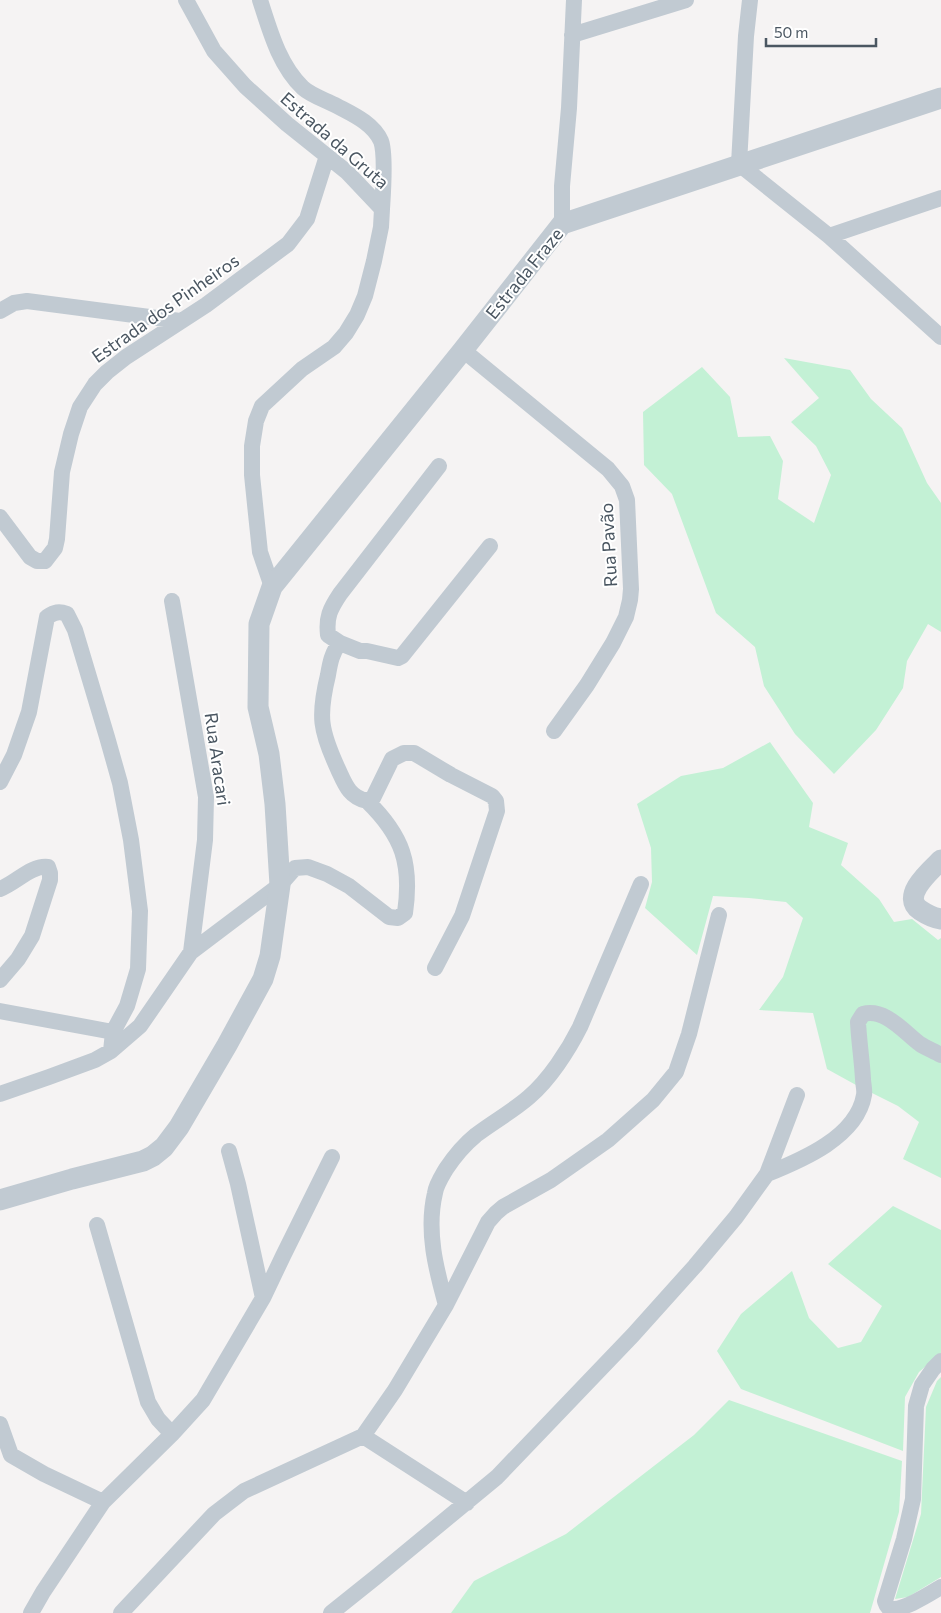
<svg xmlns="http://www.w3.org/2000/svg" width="941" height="1613" font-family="Commissioner,sans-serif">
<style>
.green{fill:#c3f1d5}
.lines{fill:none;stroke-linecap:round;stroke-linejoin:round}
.minor{stroke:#c1cad2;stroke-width:16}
.tertiary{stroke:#c1cad2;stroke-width:21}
.labels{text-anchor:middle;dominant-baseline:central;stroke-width:4;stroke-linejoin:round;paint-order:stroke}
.street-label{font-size:18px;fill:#4a5661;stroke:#fff}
</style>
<rect width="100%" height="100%" fill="#f5f3f3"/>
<path class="green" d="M784,358L850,370L871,399L902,428L927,483L941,503V632L928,624L907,661L903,688L876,730L834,774L795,734L764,686L755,647L716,613L672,494L644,465L643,412L702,367L730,397L738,437L770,436L783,461L778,499L814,523L831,475L816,446L791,422L819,398Z
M770,742L813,803L809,827L848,843L841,865L879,899L894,922L912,919L938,940L941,938V1178L903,1159L919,1122L898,1106L856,1085L827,1069L813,1013L759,1010L783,977L803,918L786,902L749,898L713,896L697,955L645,908L652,882L651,848L637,804L681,776L723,768Z
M893,1206L941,1230V1353L919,1372L905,1397L903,1451L741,1389L717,1351L741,1314L792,1271L809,1318L838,1348L861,1342L882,1306L828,1264Z
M941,1377V1577L908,1597L895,1599L921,1514L926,1407L937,1381Z
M729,1400L902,1461L899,1512L870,1613H451L474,1581L566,1534L694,1435Z"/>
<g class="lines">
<path class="minor" d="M186,0L214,51L245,86L287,124L347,172L382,209L381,227L374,261L365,296L357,315L346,333L334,347L302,369L262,406L256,421L252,446V475L256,514L260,552L272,587
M260,0C270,31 279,65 303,88C312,96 326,100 337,106C352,114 373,123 381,141C386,154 383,193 382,209
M750,0L746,36L739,164L829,236L941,337
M572,35L686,0
M562,224V186L569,108L574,0
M829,236L941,198
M0,311L14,303L27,301L180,321
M463,350L608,469L622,486L627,500L631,589L630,600L626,617L613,643L587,685L554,731
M0,517L30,557L37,561H45L55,548L57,539L62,472L71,434L80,407L95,384L107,372L126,357L206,305L288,244L307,219L327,156
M172,601L206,797L205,840L191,952
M340,643L360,651H367L398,658L402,656L490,546
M0,782L14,755L29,712L47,617C55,612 59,611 67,614L75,630L107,737L120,783L131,840L140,911L138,969L127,1006L113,1032L111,1051
M0,889C16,883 31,865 48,867L50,873V880L32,936L18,959L0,980
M435,968L462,916L497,811L496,801L492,796L451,775L414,753H404L392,759L373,798L367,801C349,797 345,784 338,769C320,730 318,716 328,675C330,663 332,652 340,643L328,635C326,617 330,609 340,594L439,466
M0,1011L113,1032
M0,1094L49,1077L95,1060L111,1051L140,1026L191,952L280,885L295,868L308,867L327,874L349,886L389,917L398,918L405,913C412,864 403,836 367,801
M229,1151L238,1184L263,1298
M767,1174C802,1160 857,1137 864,1095C865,1090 863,1084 863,1079C862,1060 859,1042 858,1022L863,1014C885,1008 903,1031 920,1044C926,1048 934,1051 941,1055
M97,1225L148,1402L158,1419L172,1434
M446,1305C436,1269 426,1231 435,1193C436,1185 442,1176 446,1169C454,1157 465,1144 476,1135C493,1122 513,1111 529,1097C549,1080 568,1051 580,1027L641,884
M941,1361L933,1369L922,1385L916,1406L913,1499L904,1539L885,1601C886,1604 886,1606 889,1608C900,1613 931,1593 941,1587
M0,1424L11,1455L44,1474L103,1502
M363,1436L467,1503
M31,1613L43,1592L103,1502L172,1434L203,1400L263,1298L283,1256L332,1157
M121,1613L214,1514L244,1491L363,1436L395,1390L446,1305L488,1222L496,1213L503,1207L551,1180L608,1140L653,1100L676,1072L689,1034L719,915
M331,1613L376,1577L497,1477L633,1335L695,1266L736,1217L767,1174L797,1095"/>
<path class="tertiary" d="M941,860C931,870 900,896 920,910C926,914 933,918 941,919
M0,1200L72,1179L143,1161L153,1156L164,1147L179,1127L227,1045L263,979L270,956L280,885L275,804L269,754L258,707L259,624L272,587L463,350L562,224L941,98"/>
</g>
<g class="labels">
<g class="street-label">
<text transform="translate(335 140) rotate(41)">Estrada da Gruta</text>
<text transform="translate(524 273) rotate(-51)">Estrada Fraze</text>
<text transform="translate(165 308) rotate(-35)">Estrada dos Pinheiros</text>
<text transform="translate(608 545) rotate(-93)">Rua Pavão</text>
<text transform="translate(218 759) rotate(82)">Rua Aracari</text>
</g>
</g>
<path d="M766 38v8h110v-8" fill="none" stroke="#4a5661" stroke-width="2.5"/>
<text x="774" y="38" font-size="15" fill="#4a5661" stroke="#ffffff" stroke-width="4" paint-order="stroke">50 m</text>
</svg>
